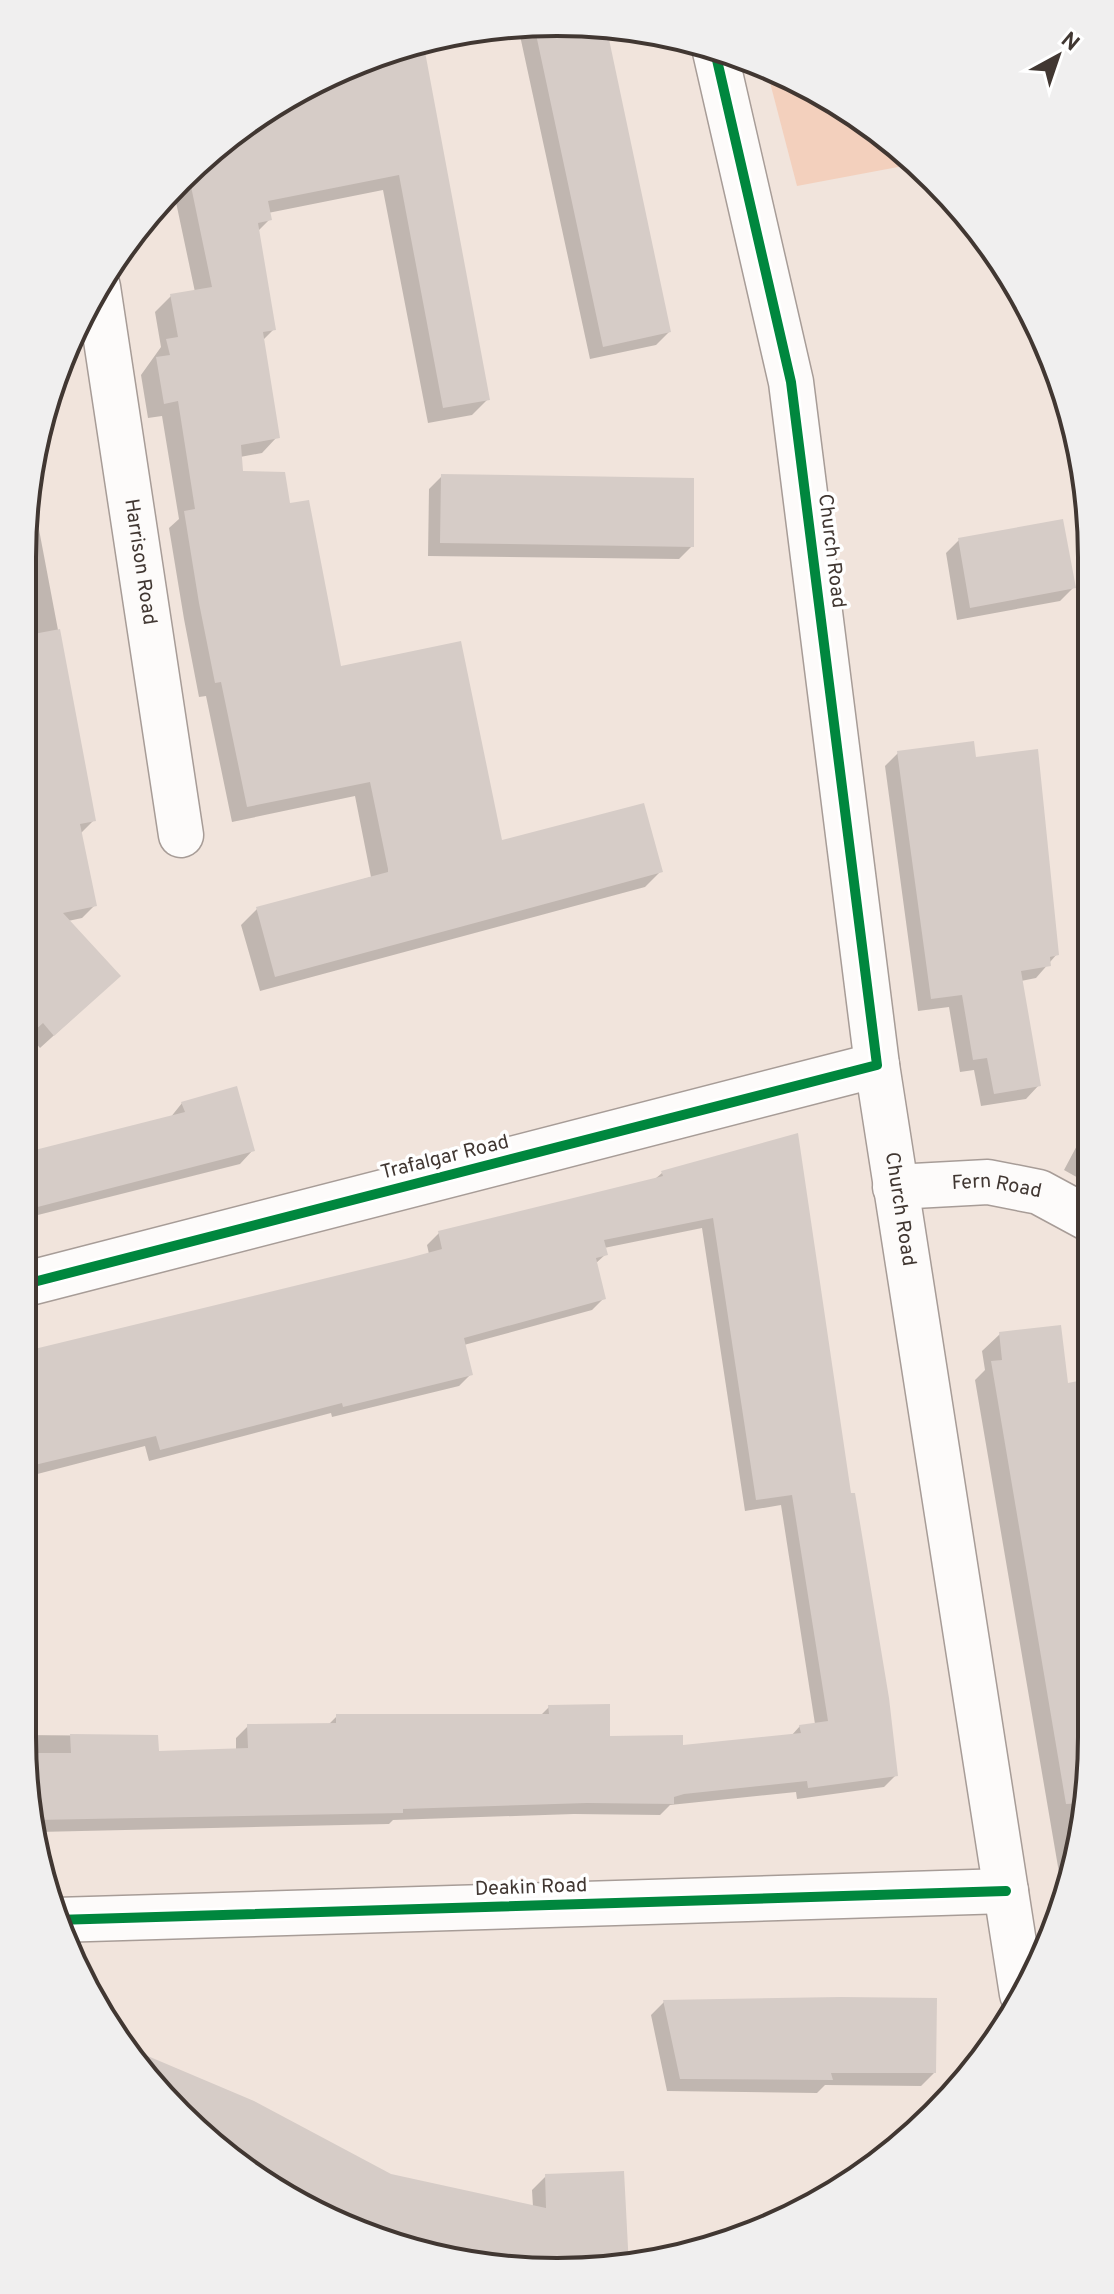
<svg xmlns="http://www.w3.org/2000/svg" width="1114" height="2294" font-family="Overpass,sans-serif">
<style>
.green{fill:#f3d0bd}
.shadow{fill:#0003}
.building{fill:#d6ccc7}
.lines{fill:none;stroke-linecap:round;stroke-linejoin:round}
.street-casing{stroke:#a79c97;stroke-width:47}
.street{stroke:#fdfbfa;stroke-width:44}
.cycleway-casing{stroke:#fff;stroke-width:15}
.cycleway{stroke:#00873e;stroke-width:10}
.labels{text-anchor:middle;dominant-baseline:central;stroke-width:7;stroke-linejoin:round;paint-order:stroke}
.street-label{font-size:20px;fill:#413732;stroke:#fff}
.rim{fill:none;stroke:#413732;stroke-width:4}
</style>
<rect width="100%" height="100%" fill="#f1e4dc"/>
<path class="green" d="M766,67C821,87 873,123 914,164L797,186Z"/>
<path class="shadow" d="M592,23L669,332L656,345L590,359L519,31L525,25Z
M421,42L488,399L472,415L428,423L383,190L268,213L269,220L258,231L274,329L263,340L277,437L262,453L240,457L241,473L288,505L340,669L501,843L661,871L645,887L260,991L241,925L257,909L371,877L355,796L232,822L206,696L199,697L184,619L169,528L179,519L162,416L148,418L141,375L161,347L155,312L171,296L195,292L173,188L204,155L289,94L385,51Z
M442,476L692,546L679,559L428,556L429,489Z
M30,482L94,820L80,834L95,905L82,918L68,921L105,989L40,1048L29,1035L23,1040V522Z
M959,540L1073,588L1060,601L957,620L946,553Z
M898,753L974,760L1057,954L1036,978L1021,981L1039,1085L1026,1099L981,1106L974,1070L960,1072L949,1007L918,1011L885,766Z
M182,1103L253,1150L240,1164L22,1219L23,1155L170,1118Z
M1089,1123V1184L1064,1170Z
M797,1135L849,1496L896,1775L884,1787L797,1799L796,1792L670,1805L660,1815L574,1814L393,1820L389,1824L38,1832L22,1735L136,1736L157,1753L236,1751V1738L248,1726L328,1725L337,1716H540L549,1707L608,1738L681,1748L791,1736L800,1726L815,1724L781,1505L745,1511L702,1228L604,1248L606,1254L595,1264L604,1298L592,1310L464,1345L471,1374L459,1386L332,1417L331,1413L149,1461L145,1446L22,1478V1354L429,1254L427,1245L439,1233L655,1179L662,1173Z
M1000,1334L1066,1386L1090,1466L1091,1772L1074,1875L1064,1902L975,1380L985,1370L982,1351Z
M664,2002L934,2073L921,2086L825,2085L817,2093L667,2091L651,2015Z
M125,2049L254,2103L391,2176L533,2207L532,2190L546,2176L622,2173L627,2267L452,2262L352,2231L260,2182L133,2063Z"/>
<path class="building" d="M592,23L606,25L671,332L603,347L534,25Z
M423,41L490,400L443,408L399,175L268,201L272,220L258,223L276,330L263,332L280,438L241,445L243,471L285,472L290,503L309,500L341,666L461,641L502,840L644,803L663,872L275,977L256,907L388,872V869L370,782L247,807L221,682L215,683L199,603L184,511L195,509L178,401L164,404L156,357L170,355L166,339L178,337L170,294L212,287L188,172L204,155L289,94L385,51Z
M441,474L694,478V547L440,543Z
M1063,519L1076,588L970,608L958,538Z
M60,629L96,821L80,824L97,906L63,913L121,976L54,1036L43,1023L23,1041V636Z
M974,741L976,757L1038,749L1059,955L1050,957L1051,966L1021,971L1041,1086L994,1094L987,1058L973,1060L962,995L931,999L897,751Z
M237,1086L255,1151L22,1211L23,1153L185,1112L181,1102Z
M798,1133L851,1493H855L889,1698L898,1776L808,1788L807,1781L684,1794L674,1797V1804L587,1803L403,1809V1813L36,1820L25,1753H71L70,1734L158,1735L159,1751L248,1748L247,1724L336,1723V1714H549L548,1705L610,1704V1736L683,1735V1745L801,1733L799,1725L828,1721L792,1495L756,1500L713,1218L604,1240L608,1255L596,1258L606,1299L464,1338L473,1375L343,1407L342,1403L160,1450L156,1436L22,1468V1352L405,1259L442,1249L438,1231L663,1176L661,1171Z
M1061,1325L1068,1383L1078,1381L1090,1465L1091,1772L1086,1803L1066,1804L991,1361L1002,1360L999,1332Z
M841,1997L937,1998L936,2073H831L833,2080L680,2079L663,2000Z
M124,2046L254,2101L391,2174L546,2208L545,2174L624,2171L629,2267L452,2262L352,2231L260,2182L133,2063Z"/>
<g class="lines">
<defs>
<g id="street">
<path id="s1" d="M714,47L791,382L877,1065L1022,1994"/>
<path id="s2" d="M98,287L181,835"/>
<path id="s3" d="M895,1187L988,1182L1039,1192L1089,1219"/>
<path d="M22,1285L877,1065"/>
<path d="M56,1920L1006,1891"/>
</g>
</defs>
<use href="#street" class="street-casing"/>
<use href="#street" class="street"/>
<defs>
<path id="cycleway" d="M22,1285L877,1065L791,382L714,47
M56,1920L1006,1891"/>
</defs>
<use href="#cycleway" class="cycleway-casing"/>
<use href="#cycleway" class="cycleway"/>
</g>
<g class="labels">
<g class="street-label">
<text transform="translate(831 551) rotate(83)">Church Road</text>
<text stroke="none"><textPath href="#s2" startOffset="278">Harrison Road</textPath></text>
<text transform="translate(445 1158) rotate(-14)">Trafalgar Road</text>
<text stroke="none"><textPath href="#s3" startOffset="102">Fern Road</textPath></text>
<text stroke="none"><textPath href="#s1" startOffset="1178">Church Road</textPath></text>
<text transform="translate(531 1888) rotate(-2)">Deakin Road</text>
</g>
</g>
<path d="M0 0H1114V2294H0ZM557 36H557A521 521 0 0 1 1078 557V1737A521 521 0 0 1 557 2258H557A521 521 0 0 1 36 1737V557A521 521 0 0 1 557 36Z" fill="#f0efef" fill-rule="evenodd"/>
<path class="rim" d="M557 36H557A521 521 0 0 1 1078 557V1737A521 521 0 0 1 557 2258H557A521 521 0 0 1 36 1737V557A521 521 0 0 1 557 36Z"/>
<g transform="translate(1058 56) rotate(40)" stroke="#ffffff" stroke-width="6" paint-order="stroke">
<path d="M0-6L14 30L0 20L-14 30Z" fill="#413732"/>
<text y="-12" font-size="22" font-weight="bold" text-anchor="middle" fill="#413732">N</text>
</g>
</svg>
